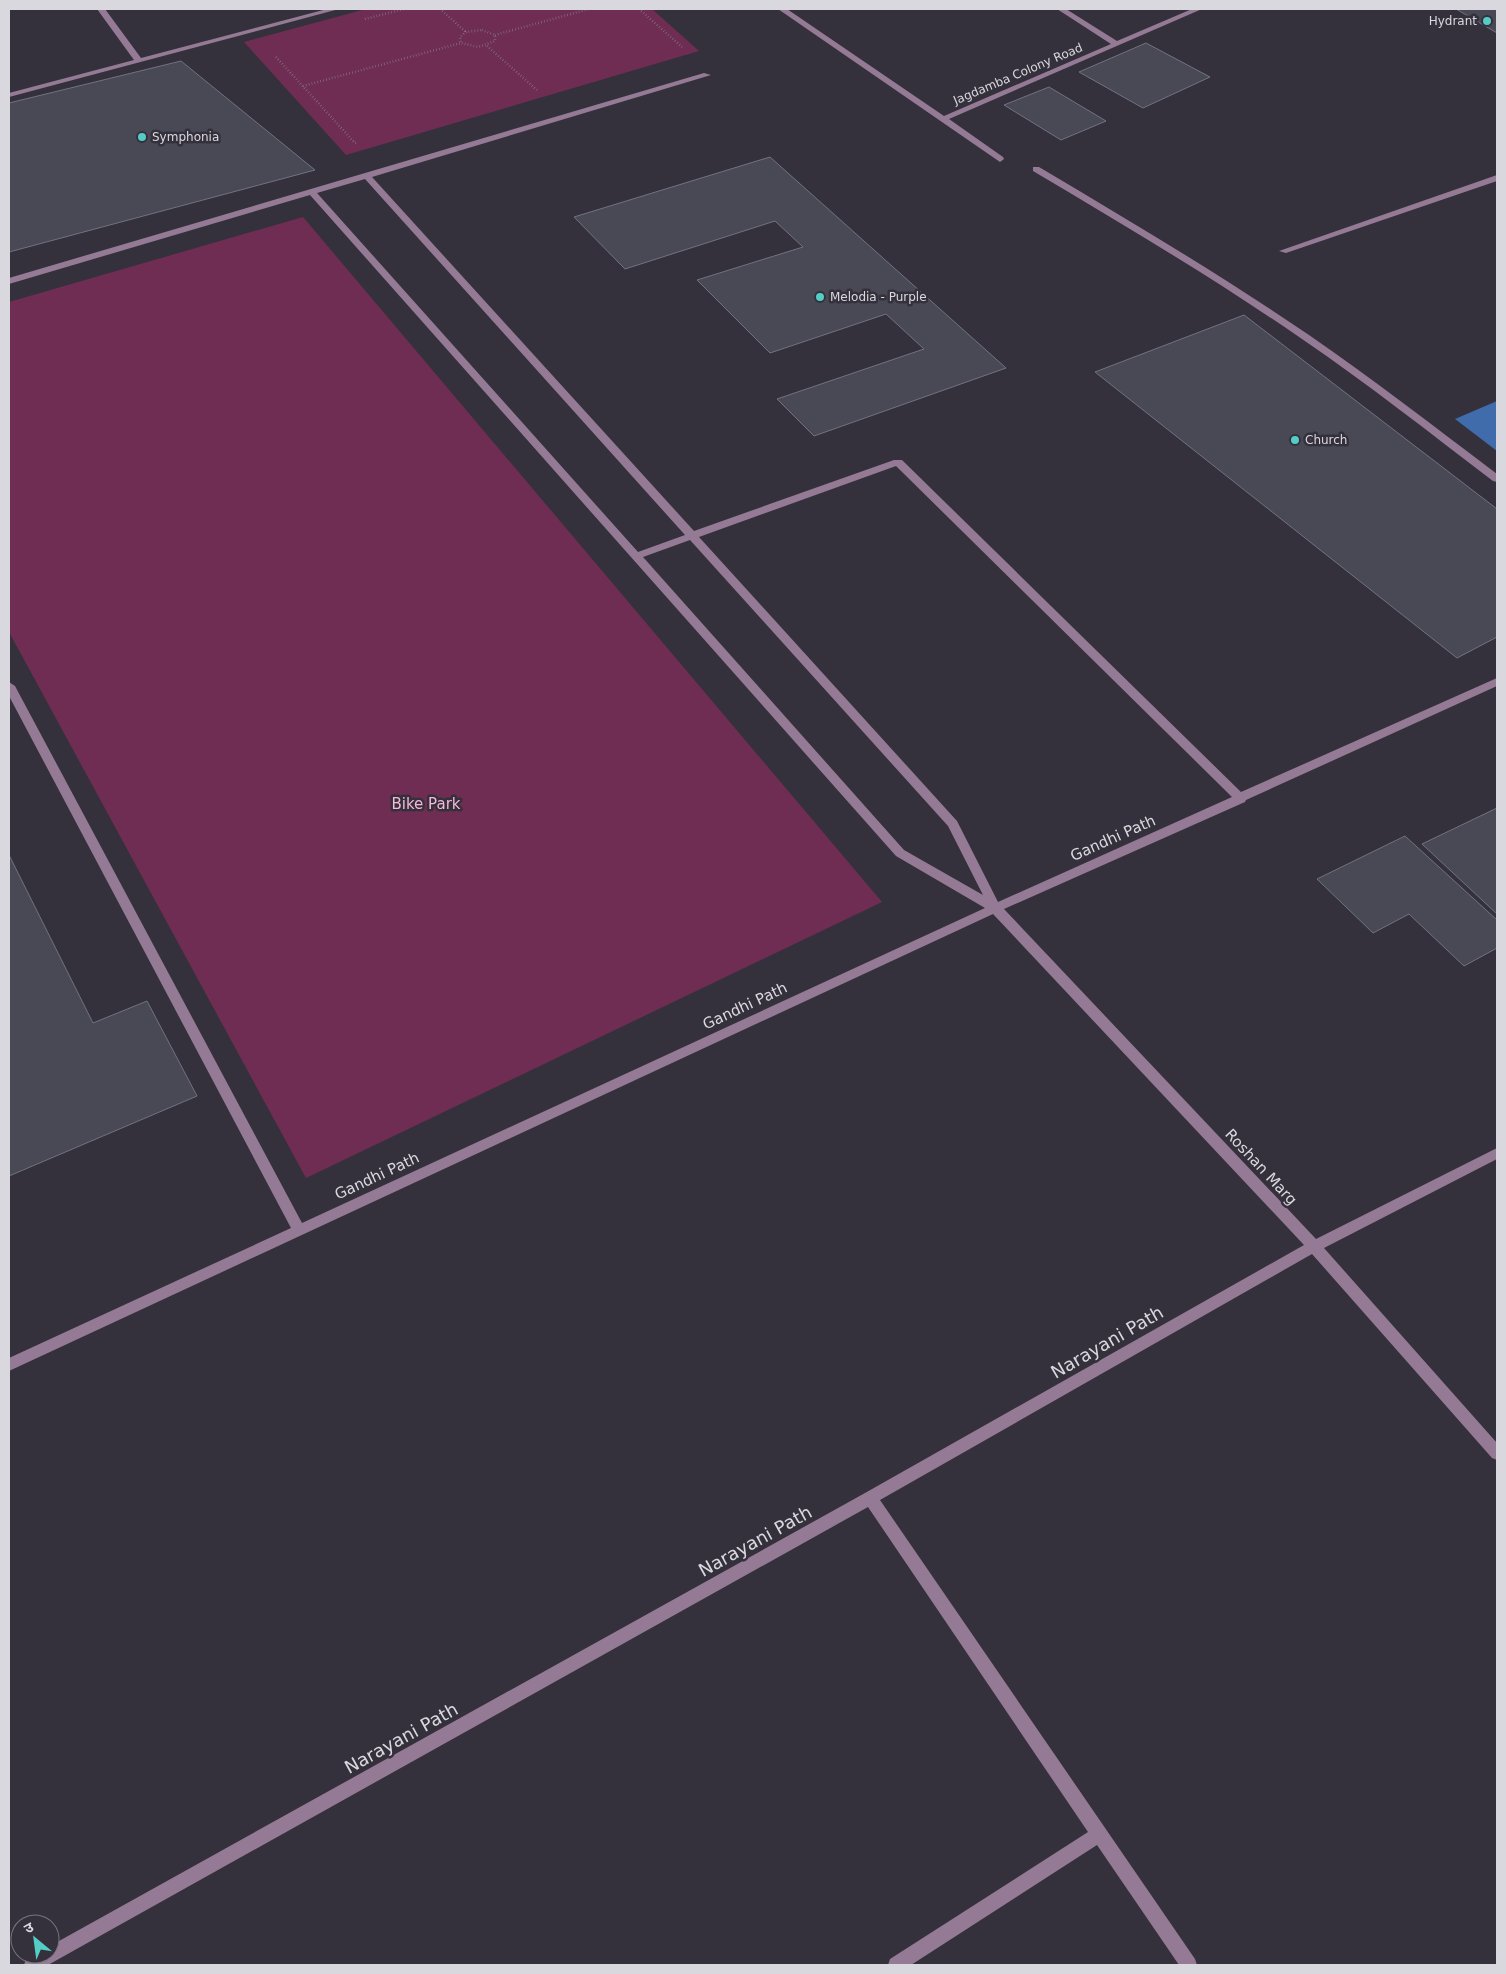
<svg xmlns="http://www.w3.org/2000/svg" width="1506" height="1974" font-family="'DejaVu Sans','Noto Sans Devanagari',sans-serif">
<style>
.green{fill:#702d54}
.water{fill:#406cab}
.building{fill:#484955;stroke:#717380}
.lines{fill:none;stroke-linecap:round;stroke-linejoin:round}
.path{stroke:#8a8790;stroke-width:2.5;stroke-dasharray:0.5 2.5;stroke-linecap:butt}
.minor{fill:#947a95;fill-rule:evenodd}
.poi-dot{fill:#54cdc7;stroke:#35313c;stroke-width:2}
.labels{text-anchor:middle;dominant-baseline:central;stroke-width:5;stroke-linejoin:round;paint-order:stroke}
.far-poi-label{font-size:12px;fill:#dad8df;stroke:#35313c;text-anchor:start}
.far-street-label{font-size:12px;fill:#dad8df;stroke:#35313c}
.park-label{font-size:15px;fill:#f7b7d8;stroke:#35313c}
.street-label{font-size:15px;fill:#dad8df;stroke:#35313c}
.near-street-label{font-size:18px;fill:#dad8df;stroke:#35313c}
</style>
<rect width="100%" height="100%" fill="#35313c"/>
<path class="green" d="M366,9H652L699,51L346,155L244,42Z
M303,217L882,902L306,1178L9,632V302Z"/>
<path class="water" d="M1497,401V451L1455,419Z"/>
<path class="building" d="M1456,9H1497V33Z
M1146,43L1210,77L1143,108L1079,72Z
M181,61L315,170L9,252V103Z
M1049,87L1106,121L1061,140L1004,105Z
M770,157L1006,368L814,436L777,399L924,349L886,314L770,353L697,280L803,247L775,221L625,269L574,217Z
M1244,315L1497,509V637L1457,658L1095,372Z
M1497,808V914L1422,844Z
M1405,836L1497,920V948L1464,966L1409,914L1373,933L1317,879Z
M9,855L93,1023L147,1001L197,1096L9,1176Z"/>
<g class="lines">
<path class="path" d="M440,9L466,32
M639,9L682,47
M365,19L404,9
M482,30L495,35V41L478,47L461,43L460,37L466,32Z
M495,35L589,9
M487,46L537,90
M276,57L355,143L357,142
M303,86L461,43"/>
<path class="minor" d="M97,9H105L141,58L327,9H339L9,97V93L134,60Z
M778,9H787L944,116L1111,44L1057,9H1066L1117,41L1192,9H1202L949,119L1003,157L1004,159L1000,162Z
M704,73L711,75L372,177L694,531L894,460H902L1241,792L1497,678V686L1246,800L1245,802L1004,909L1316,1239L1497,1148V1159L1324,1248L1497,1443V1460L1492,1458L1312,1254L880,1500L1195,1959L1197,1965H1179L1097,1845L911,1965H888L890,1959L1088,1832L868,1507L48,1965H24L26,1959L35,1954H50V1946L865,1493L1304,1245L993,914L9,1371V1358L291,1228L9,696V682L15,686L302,1223L985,908L896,856L310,195L9,284V278ZM365,179L685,535L638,552L317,193ZM896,466L1232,797L998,902L957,821L699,537ZM690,540L948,826L983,895L904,850L643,557Z
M1033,167H1039C1130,221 1221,275 1309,335C1373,379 1435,427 1497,474V482L1493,481C1430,433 1368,384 1302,339C1215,279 1124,225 1033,171Z
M1497,175V181L1286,253L1279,251Z"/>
</g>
<g class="poi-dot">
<circle cx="1487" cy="21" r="5"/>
<circle cx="142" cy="137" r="5"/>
<circle cx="820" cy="297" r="5"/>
<circle cx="1295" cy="440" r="5"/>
</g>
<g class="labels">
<g class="far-poi-label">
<text x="1477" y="21" text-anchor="end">Hydrant</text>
<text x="152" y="137">Symphonia</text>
<text x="830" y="297">Melodia - Purple</text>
<text x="1305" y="440">Church</text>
</g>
<g class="far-street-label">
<text transform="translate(1018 74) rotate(-23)">Jagdamba Colony Road</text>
</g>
<g class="park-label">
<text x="426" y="804">Bike Park</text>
</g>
<g class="street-label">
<text transform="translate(1113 838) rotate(-24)">Gandhi Path</text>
<text transform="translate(745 1006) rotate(-25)">Gandhi Path</text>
<text transform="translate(1261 1167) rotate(47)">Roshan Marg</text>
<text transform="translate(377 1176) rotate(-25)">Gandhi Path</text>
</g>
<g class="near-street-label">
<text transform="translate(1107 1342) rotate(-30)">Narayani Path</text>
<text transform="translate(755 1541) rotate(-29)">Narayani Path</text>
<text transform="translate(401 1738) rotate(-29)">Narayani Path</text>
</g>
</g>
<rect width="1506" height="1974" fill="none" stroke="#dad8df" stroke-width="20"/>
<g transform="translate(35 1939) rotate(331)"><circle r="24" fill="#35313c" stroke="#77747d"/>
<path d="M0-4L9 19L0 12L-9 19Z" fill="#54cdc7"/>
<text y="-8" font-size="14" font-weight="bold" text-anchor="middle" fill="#dad8df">उ</text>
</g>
</svg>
